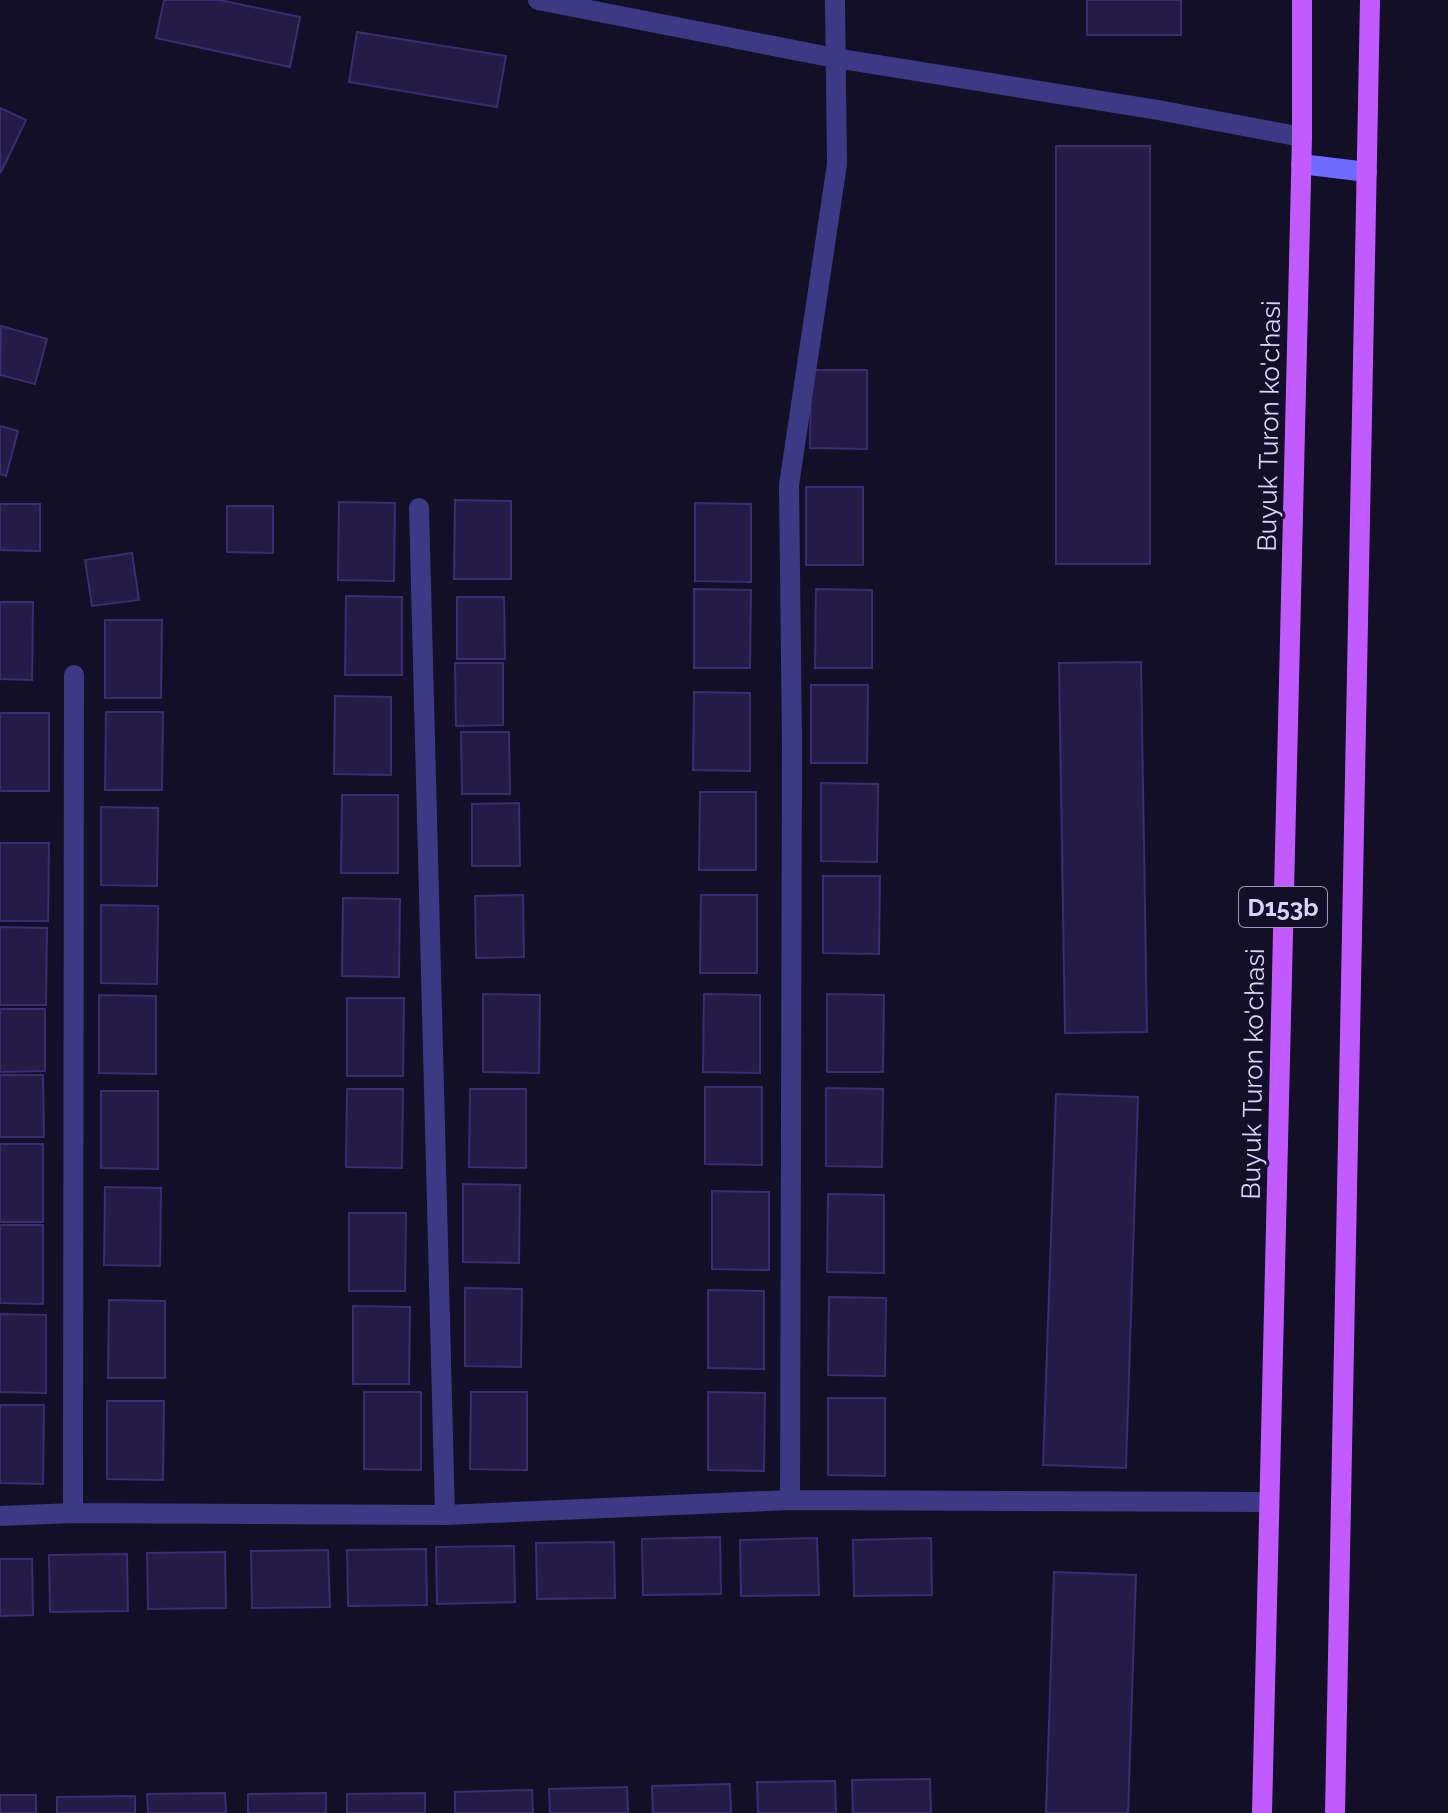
<svg xmlns="http://www.w3.org/2000/svg" width="1448" height="1813" font-family="Raleway,sans-serif">
<style>
.building{fill:#241b47;stroke:#3b2d73;stroke-width:2}
.lines{fill:none;stroke-linecap:round;stroke-linejoin:round}
.street{stroke:#3d3a85;stroke-width:20}
.secondary{stroke:#6f6bff;stroke-width:20}
.primary{stroke:#c25bff;stroke-width:20}
.labels{text-anchor:middle;dominant-baseline:central;stroke-width:6;stroke-linejoin:round;paint-order:stroke}
.shield{fill:#130f26;stroke:#9e99be;stroke-width:2}
.shield-label{font-size:24px;font-weight:bold;fill:#d9d4ff}
.street-label{font-size:26px;fill:#d9d4ff;stroke:#130f26}
</style>
<rect width="100%" height="100%" fill="#130f26"/>
<path class="building" d="M164,0H220L300,17L290,67L156,38Z
M1087,0H1181V35H1087Z
M357,32L506,56L497,107L349,82Z
M0,108L26,120L1,172L0,171Z
M1056,146H1150V564H1056Z
M1,326L47,339L35,384L0,375Z
M811,370H867V449L810,448Z
M0,426L18,431L6,476L0,474Z
M806,487H863V565H806Z
M455,500L511,501V579H454Z
M339,502L395,503L394,581L338,580Z
M695,503L751,504V582L695,581Z
M0,504H40V551L0,550Z
M227,506H273V553L227,552Z
M132,553L139,600L92,606L85,560Z
M694,589L751,590L750,668H694Z
M816,589L872,590V668H815Z
M346,596L402,597V675H345Z
M457,597H504L505,659H457Z
M0,602H33L32,680L0,679Z
M105,620H162L161,698H105Z
M1141,662L1147,1032L1065,1033L1059,663Z
M455,663H503V725L456,726Z
M811,685H868L867,763H811Z
M694,692L750,693V771L693,770Z
M335,696L391,697V775L334,774Z
M106,712H163L162,790H105Z
M0,713H49V791H0Z
M461,732H509L510,794H462Z
M821,783L878,784L877,862L821,861Z
M700,792H756V870H699Z
M342,795H398V873H341Z
M519,803L520,866H472V804Z
M101,807L158,808L157,886L101,885Z
M0,843H49L48,921H0Z
M823,876H880L879,954L823,953Z
M523,895L524,957L476,958L475,896Z
M701,895H757V973H700Z
M343,898L400,899L399,977L342,976Z
M101,905L158,906L157,984L101,983Z
M0,927L47,928L46,1005H0Z
M483,994L540,995L539,1073L483,1072Z
M704,994L760,995V1073L703,1072Z
M827,994L884,995L883,1072H827Z
M99,995L156,996V1074L99,1073Z
M347,998H404L403,1076H347Z
M0,1009H45V1071L0,1072Z
M0,1075H43L44,1137H0Z
M705,1087H762V1165L705,1164Z
M826,1088L883,1089L882,1167L826,1166Z
M347,1089H403L402,1168L346,1167Z
M470,1089H526V1168L469,1167Z
M101,1091H158V1169L101,1168Z
M1056,1094L1138,1097L1126,1468L1043,1465Z
M0,1144H43V1222H0Z
M463,1184L520,1185L519,1263L463,1262Z
M105,1187L161,1188L160,1266L104,1265Z
M712,1191L769,1192V1270L712,1269Z
M828,1194L884,1195V1273L827,1272Z
M349,1213H406L405,1291H349Z
M0,1225H43V1304L0,1303Z
M465,1288L522,1289L521,1367L465,1366Z
M708,1290L764,1291V1369L708,1368Z
M829,1297L886,1298L885,1376L828,1375Z
M109,1300L165,1301V1378H108Z
M353,1306L410,1307L409,1384H353Z
M0,1314L46,1315V1393L0,1392Z
M364,1392H421V1470L364,1469Z
M471,1392H527V1470L470,1469Z
M708,1392L765,1393L764,1471L708,1470Z
M828,1398H885V1476L828,1475Z
M107,1401H164L163,1480L107,1479Z
M0,1405H44L43,1484L0,1483Z
M720,1537L721,1594L643,1595L642,1539Z
M817,1538L819,1595L741,1596L740,1540Z
M931,1538L932,1595L854,1596L853,1540Z
M614,1542L615,1598L537,1599L536,1543Z
M514,1546L515,1602L437,1604L436,1547Z
M426,1549L427,1605L348,1606L347,1550Z
M328,1550L330,1607L252,1608L251,1551Z
M225,1552L226,1608L148,1609L147,1553Z
M127,1554L128,1611L50,1612L49,1555Z
M0,1559H32L33,1615L0,1616Z
M1054,1572L1136,1575L1128,1813H1046Z
M930,1779L931,1813H853L852,1780Z
M835,1781L836,1813H758L757,1782Z
M730,1784L731,1813H653L652,1786Z
M627,1787L628,1813H550L549,1789Z
M532,1790L533,1813H455V1792Z
M225,1793L226,1813H148L147,1794Z
M326,1793V1813H248V1794Z
M425,1793V1813H347V1794Z
M0,1795H36V1813H0Z
M135,1796V1813H57V1797Z"/>
<g class="lines">
<path class="street" d="M538,0L835,58L1158,110L1302,137
M419,508L445,1515
M790,1500L792,743L789,485L837,164L835,0
M73,1513L74,675
M0,1516L73,1513L445,1515L790,1500L1268,1502"/>
<path class="secondary" d="M1301,164L1367,172"/>
<path class="primary" d="M1262,1813L1302,137V0
M1335,1813L1370,0"/>
</g>
<g class="labels">
<rect class="shield" x="1239" y="887" width="88" height="40" rx="6"/>
<g class="shield-label">
<text x="1283" y="907">D153b</text>
</g>
<g class="street-label">
<text transform="translate(1269 426) rotate(-89)">Buyuk Turon ko'chasi</text>
<text transform="translate(1253 1074) rotate(-89)">Buyuk Turon ko'chasi</text>
</g>
</g>
</svg>
